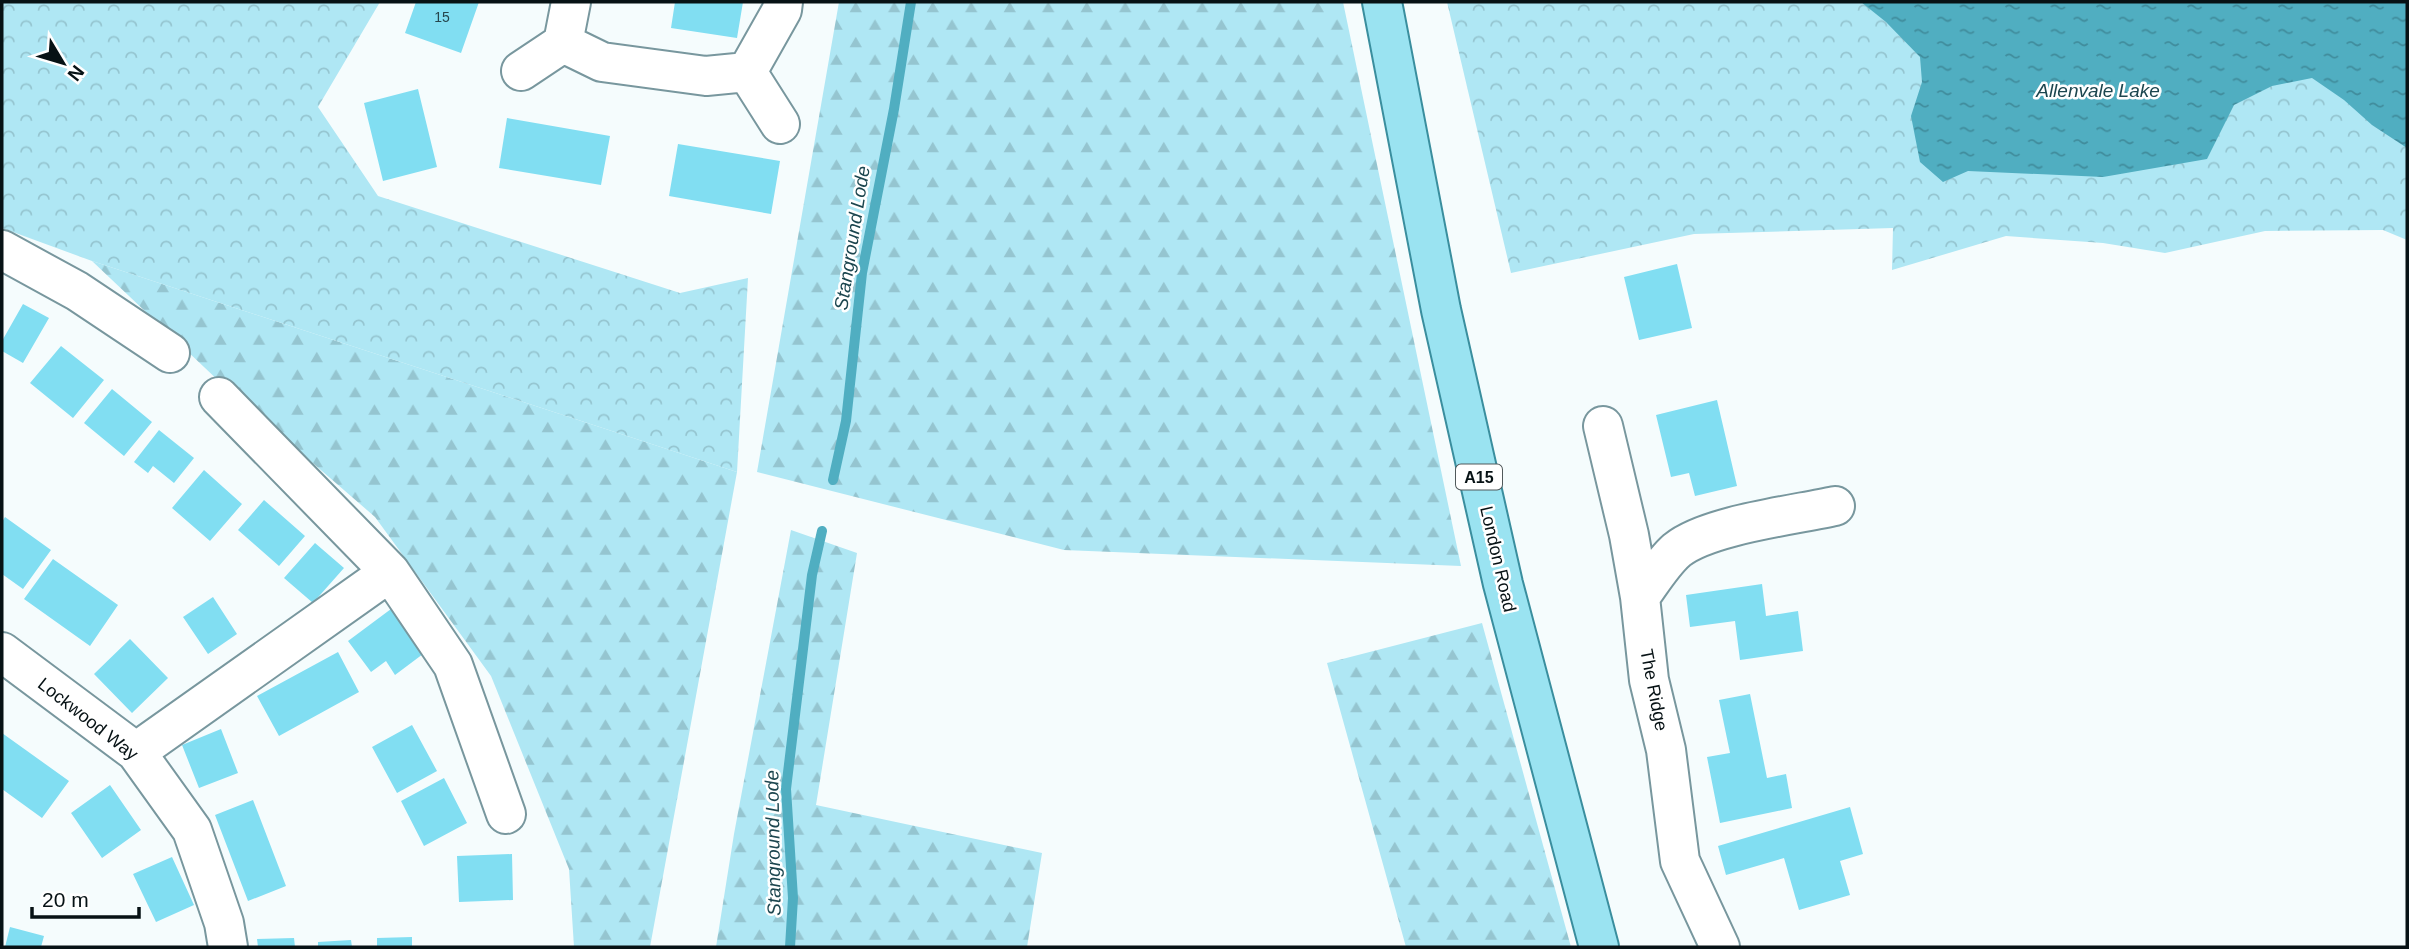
<svg xmlns="http://www.w3.org/2000/svg" width="2409" height="949" font-family="Arial,sans-serif">
<style>
.forest{fill:url(#forest-firs)}
.park{fill:url(#park-crowns)}
.water{fill:url(#water-ripples)}
.lines{fill:none;stroke-linecap:round;stroke-linejoin:round}
.stream{stroke:#50aec1;stroke-width:10}
.building{fill:#81def2}
.minor-casing{stroke:#78979e;stroke-width:42}
.major-casing{stroke:#3a8e9e;stroke-width:42}
.minor{stroke:#fff;stroke-width:38}
.major{stroke:#9ae3f1;stroke-width:38}
.labels{text-anchor:middle;dominant-baseline:central;stroke-width:5;stroke-linejoin:round;paint-order:stroke}
.number-label{font-size:14px;fill:#26454c}
.shield{fill:#fff;stroke:#51595b;stroke-width:2}
.shield-label{font-size:16px;font-weight:bold;fill:#071215}
.street-label{font-size:18px;fill:#071215;stroke:#fff}
.water-label{font-size:19px;font-style:italic;fill:#1c464f;stroke:#fff}
</style>
<defs>
<pattern id="forest-firs" width="22" height="20" patternUnits="userSpaceOnUse" patternTransform="scale(1.75)"><rect width="22" height="20" fill="#afe7f4"/><path d="M5 1l3.5 6h-7zM16 11l3.5 6h-7z" fill="#95c5d0"/></pattern>
<pattern id="park-crowns" width="20" height="18" patternUnits="userSpaceOnUse" patternTransform="scale(1.75)"><rect width="20" height="18" fill="#afe7f4"/><path d="M2 6a3 3 0 1 1 6 0M12 15a3 3 0 1 1 6 0" fill="none" stroke="#95c5d0"/></pattern>
<pattern id="water-ripples" width="26" height="14" patternUnits="userSpaceOnUse" patternTransform="scale(1.75)"><rect width="26" height="14" fill="#50aec1"/><path d="M2 4q2-2 4 0t4 0M15 11q2-2 4 0t4 0" fill="none" stroke="#408c9c"/></pattern>
</defs>
<rect width="100%" height="100%" fill="#f5fcfd"/>
<path class="forest" d="M839,2H1343L1461,566L1064,550L757,472Z
M92,261L737,472L650,947H574L569,869L491,676L375,517L223,385Z
M791,530L857,553L816,805L1042,853L1027,947H716L734,834Z
M1482,623L1571,947H1406L1327,663Z"/>
<path class="park" d="M2,2H380L318,107L378,196L680,293L748,278L737,472L92,261L2,228Z
M1447,2H2407V240L2383,230L2265,231L2165,253L2103,243L2006,236L1892,270L1893,228L1694,234L1511,273Z"/>
<path class="water" d="M1861,2H2407V148L2372,125L2344,100L2312,78L2272,86L2234,105L2207,159L2103,177L1968,171L1943,182L1920,162L1911,116L1922,82L1920,57L1886,22Z"/>
<g class="lines">
<path class="stream" d="M833,480L846,421L862,273L894,109L911,2
M790,947L793,898L786,789L812,575L822,531"/>
</g>
<path class="building" d="M416,2H479L461,53L405,33Z
M675,2H743L737,38L671,28Z
M418,89L437,167L383,181L364,103Z
M507,118L610,136L601,185L499,168Z
M678,144L780,161L771,214L669,196Z
M1677,264L1692,328L1639,340L1624,277Z
M23,304L49,318L23,363L2,351V341Z
M61,346L104,380L73,418L30,383Z
M112,389L152,422L124,456L84,423Z
M1717,400L1737,486L1695,496L1689,473L1671,477L1656,415Z
M159,430L194,458L174,483L153,466L148,473L134,462Z
M204,470L242,504L210,541L172,508Z
M264,500L305,536L279,566L238,530Z
M5,517L51,550L23,589L2,574V522Z
M315,543L344,568L313,603L284,578Z
M53,559L118,605L90,646L24,599Z
M1762,584L1766,616L1798,611L1803,651L1740,660L1735,621L1690,627L1686,595Z
M213,597L237,634L208,654L183,617Z
M391,609L423,654L395,675L386,661L371,672L348,641Z
M130,639L168,678L132,713L94,674Z
M338,652L359,692L279,736L257,696Z
M1750,694L1767,778L1786,774L1792,808L1720,823L1707,757L1730,753L1719,700Z
M412,725L437,771L397,793L372,747Z
M221,729L238,773L199,788L182,745Z
M2,733L69,781L42,818L2,789Z
M444,778L467,823L424,846L401,801Z
M110,785L141,830L102,858L71,813Z
M253,800L286,886L248,901L215,815Z
M1850,807L1863,854L1840,861L1850,895L1799,910L1784,858L1726,875L1718,846Z
M512,854L513,900L459,902L457,856Z
M172,857L194,905L156,922L133,874Z
M10,927L44,936L41,947H5Z
M412,937V947H377V938Z
M294,938L295,947H258L257,939Z
M351,940L352,947H318V942Z"/>
<g class="lines">
<defs>
<path id="minor" d="M563,43L602,62L706,76L747,72
M521,71L563,43L571,2
M780,124L747,72L782,10L783,2
M2,250L77,291L170,353
M219,397L390,572L453,665L506,814
M1603,426L1629,535L1640,597L1649,680L1666,750L1680,861L1720,947
M1640,597C1651,582 1663,562 1677,550C1708,525 1794,515 1835,506
M2,652L136,752L192,830L224,923L228,947
M136,752L390,572"/>
<path id="major" d="M1382,2L1441,310L1503,584L1599,947"/>
</defs>
<use href="#minor" class="minor-casing"/>
<use href="#major" class="major-casing"/>
<use href="#minor" class="minor"/>
<use href="#major" class="major"/>
</g>
<g class="labels">
<g class="number-label">
<text x="442" y="17">15</text>
</g>
<rect class="shield" x="1456" y="464.5" width="46" height="25" rx="5"/>
<g class="shield-label">
<text x="1479" y="477">A15</text>
</g>
<g class="street-label">
<text transform="translate(1498 559) rotate(77)">London Road</text>
<text transform="translate(1654 690) rotate(79)">The Ridge</text>
<text transform="translate(88 719) rotate(38)">Lockwood Way</text>
</g>
<g class="water-label">
<text x="2098" y="90">Allenvale Lake</text>
<text transform="translate(852 238) rotate(-81)">Stanground Lode</text>
<text transform="translate(773 843) rotate(-91)">Stanground Lode</text>
</g>
</g>
<rect width="2409" height="949" fill="none" stroke="#071215" stroke-width="7"/>
<g transform="translate(63 63) rotate(128)" stroke="#ffffff" stroke-width="5" paint-order="stroke">
<path d="M0-5L12 26L0 18L-12 26Z" fill="#071215"/>
<text y="-10" font-size="19" font-weight="bold" text-anchor="middle" fill="#071215">N</text>
</g>
<path d="M32 907v10h107v-10" fill="none" stroke="#071215" stroke-width="3.5"/>
<text x="42" y="907" font-size="21" fill="#071215" stroke="#ffffff" stroke-width="5" paint-order="stroke">20 m</text>
</svg>
